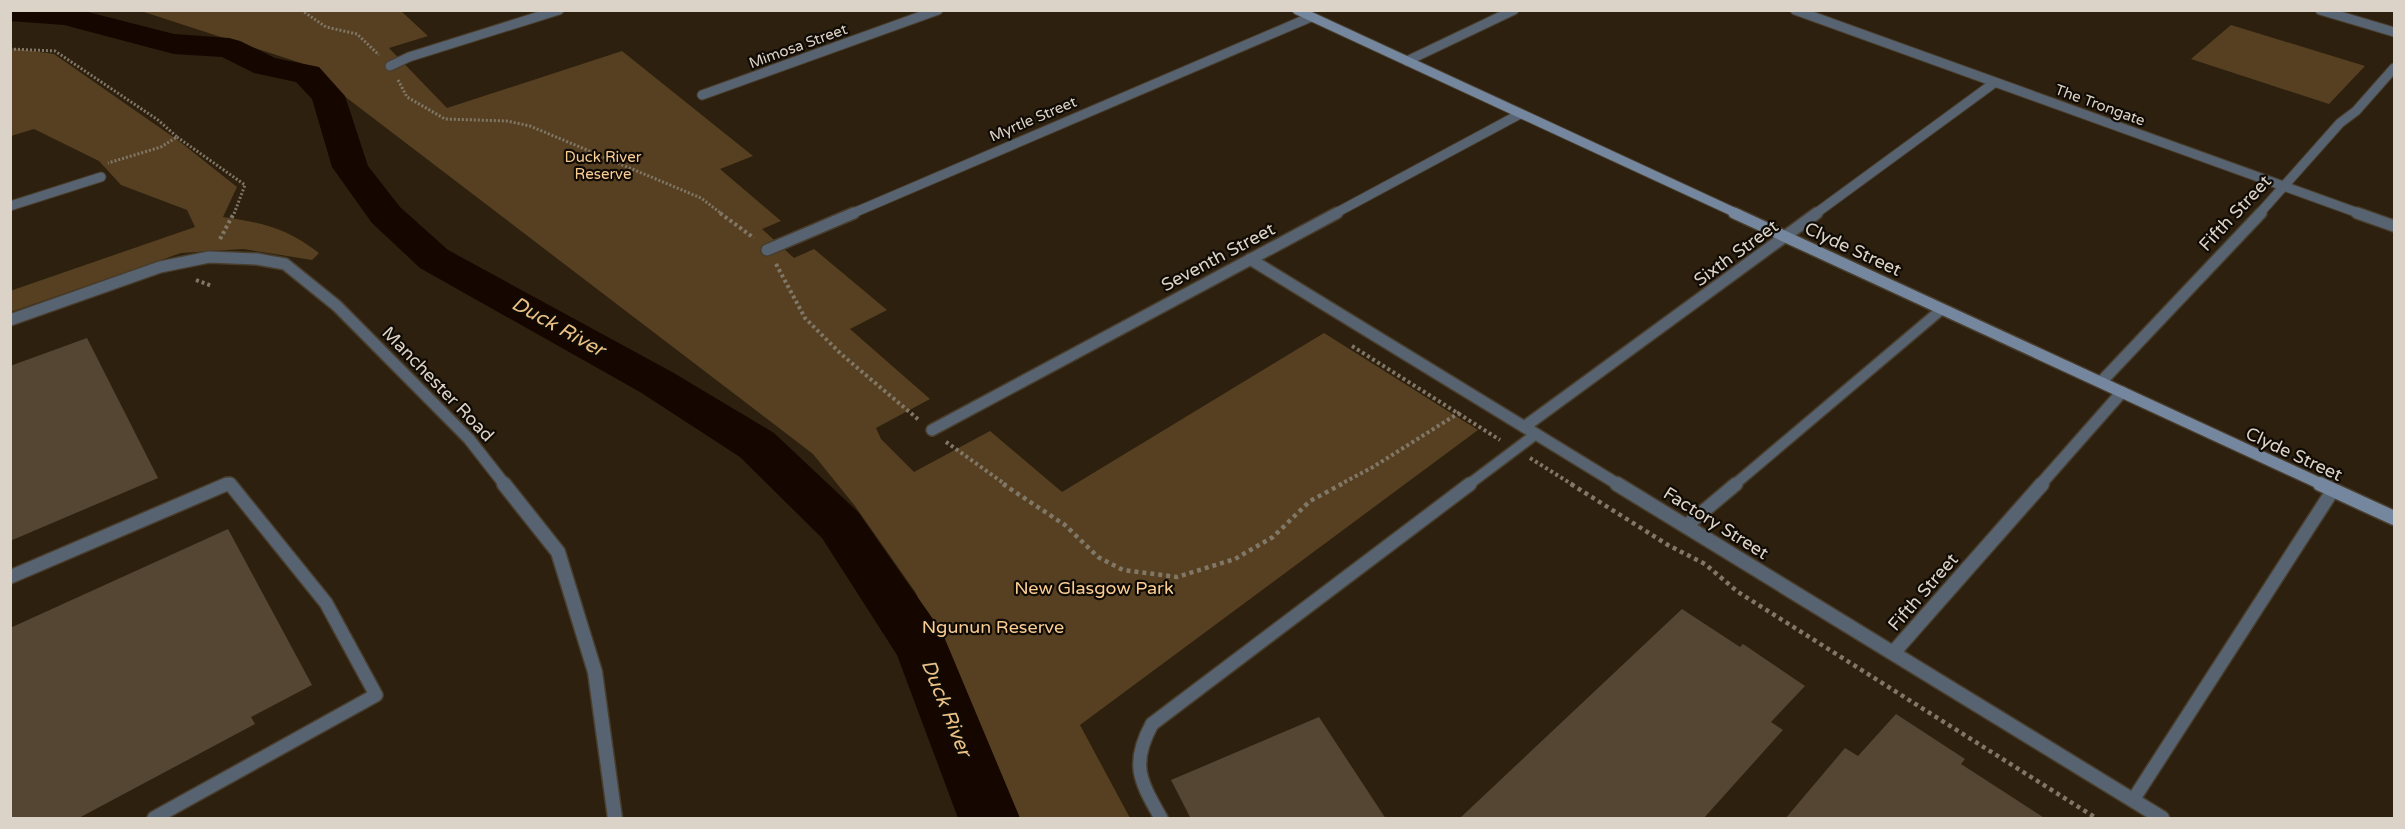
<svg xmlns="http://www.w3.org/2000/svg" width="2405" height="829" font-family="'Varela Round',sans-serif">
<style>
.green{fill:#564021}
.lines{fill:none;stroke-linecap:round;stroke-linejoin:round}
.river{fill:#150600;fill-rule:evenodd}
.building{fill:#554633}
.service-far1-casing{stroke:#493d2c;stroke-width:13}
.service-casing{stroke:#493d2c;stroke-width:16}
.minor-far2-casing{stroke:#493d2c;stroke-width:11}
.minor-far1-casing{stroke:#493d2c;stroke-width:14}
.minor-casing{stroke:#493d2c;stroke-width:17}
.tertiary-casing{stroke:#493d2c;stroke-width:11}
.secondary-far2-casing{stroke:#493d2c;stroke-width:11}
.secondary-far1-casing{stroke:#493d2c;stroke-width:14}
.secondary-casing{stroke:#493d2c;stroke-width:17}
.path-far2{stroke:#817767;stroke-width:3;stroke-dasharray:2 2;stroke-linecap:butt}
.path-far1{stroke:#817767;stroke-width:4;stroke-dasharray:3 3;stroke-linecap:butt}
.path{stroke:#817767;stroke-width:4.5;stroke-dasharray:4 4;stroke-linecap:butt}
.service-far1{stroke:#576371;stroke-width:10}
.service{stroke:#576371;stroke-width:13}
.minor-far2{stroke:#576371;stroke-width:9}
.minor-far1{stroke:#576371;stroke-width:11}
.minor{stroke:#576371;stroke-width:14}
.tertiary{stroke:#576371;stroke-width:9}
.secondary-far2{stroke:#74879e;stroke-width:9}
.secondary-far1{stroke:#74879e;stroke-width:11}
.secondary{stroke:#74879e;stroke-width:14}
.labels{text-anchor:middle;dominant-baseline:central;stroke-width:4.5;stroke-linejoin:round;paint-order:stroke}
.far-street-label{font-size:15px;fill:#dbd3c7;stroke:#110b05}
.far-park-label{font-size:15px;fill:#f9cd93;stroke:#110b05}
.street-label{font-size:18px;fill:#dbd3c7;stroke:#110b05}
.park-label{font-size:18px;fill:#f9cd93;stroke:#110b05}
.water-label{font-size:20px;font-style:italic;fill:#ecc186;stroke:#110b05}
</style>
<rect width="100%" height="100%" fill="#2d200e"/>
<path class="green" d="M141,11H401L428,36L389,48L447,108L622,51L753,156L720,169L781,221L762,229L794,258L814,249L887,310L850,329L930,399L876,428L881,439L914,472L990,431L1062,492L1324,333L1478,430L1080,725L1130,818H1007L916,593L855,506L813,454L301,63Z
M2231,25L2365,66L2329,104L2191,59Z
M11,48L54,54L179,141L237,187L223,217C264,223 286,228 319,253L312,260L243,249L181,253L11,312L10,291L195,227L187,210L121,185L99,161L34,129L11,136Z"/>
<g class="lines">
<path class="river" d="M10,10H80L174,34L229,38L240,41L275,58L319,67L345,96L368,166L400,207L448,250L672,372L774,433L858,512L942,632L1020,818H958L897,655L822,538L740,457L640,392L420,268L372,223L332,167L312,99L296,82L254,73L222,57L174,54L64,25L10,21Z"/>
</g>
<path class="building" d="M87,338L158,478L10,541V366Z
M228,529L312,685L251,717L255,724L77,819H10V628Z
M1682,609L1740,647L1743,644L1805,686L1771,722L1783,730L1703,819H1459Z
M1896,714L1965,759L1961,764L2046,819H1785L1845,748L1858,756Z
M1319,717L1386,819H1191L1171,780Z"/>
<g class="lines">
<defs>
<path id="service-far1" d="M224,485L229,483L231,485
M1468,485L1536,434
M1734,485L1942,309"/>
<path id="service" d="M1686,526L1736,484
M10,577L227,484
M2133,800L2333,490
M154,818L376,695L326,603L230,484
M1161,818C1140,781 1130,764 1152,724L1470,484"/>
<path id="minor-far2" d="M1795,10L2361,214
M1407,61L1514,10
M390,66L409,57L559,10
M702,95L938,10
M10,206L101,177
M851,214L1311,17
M1334,214L1520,114
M1815,214L1994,83
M2259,214L2340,123L2356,111L2394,68"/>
<path id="minor-far1" d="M2357,213L2394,226
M767,250L854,213
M1250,259L1619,485
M10,320L160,267L209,257L257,259L285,264L337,306L469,439L505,485
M2101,382L2261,213
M1524,427L1817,213
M932,430L1337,213
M2040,485L2122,392"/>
<path id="minor" d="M504,484L558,552L595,672L615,818
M1617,484L2162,818
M1893,653L2042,484"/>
<path id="tertiary" d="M2320,10L2394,32"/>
<path id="secondary-far2" d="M1297,10L1738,214"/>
<path id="secondary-far1" d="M1734,213L2323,485"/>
<path id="secondary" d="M2320,484L2394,518"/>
</defs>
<use href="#service-far1" class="service-far1-casing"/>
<use href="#service" class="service-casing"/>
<use href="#minor-far2" class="minor-far2-casing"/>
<use href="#minor-far1" class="minor-far1-casing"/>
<use href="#minor" class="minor-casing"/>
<use href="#tertiary" class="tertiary-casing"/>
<use href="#secondary-far2" class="secondary-far2-casing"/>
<use href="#secondary-far1" class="secondary-far1-casing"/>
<use href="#secondary" class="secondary-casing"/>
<path class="path-far2" d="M301,10L326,27L357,34L379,55
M10,49L55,51L158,120L177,137L161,147L108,163
M398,80L407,97L445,119L507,121L530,126L701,198L722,214
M177,137L245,185L234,214"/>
<path class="path-far1" d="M720,213L754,238
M220,239L234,213
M776,264L805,318L841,354L919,420
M196,280L212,286
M1352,346L1500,440
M946,442L1006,485
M1530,458L1573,485
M1339,485L1373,467L1462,411"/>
<path class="path" d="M1003,484L1065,525L1098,557L1123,570L1177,577L1235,559L1273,537L1310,501L1342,484
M1571,484L1668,545L1705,564L1738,592L2096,818"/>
<use href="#service-far1" class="service-far1"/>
<use href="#service" class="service"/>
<use href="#minor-far2" class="minor-far2"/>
<use href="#minor-far1" class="minor-far1"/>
<use href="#minor" class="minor"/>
<use href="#tertiary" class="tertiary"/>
<use href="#secondary-far2" class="secondary-far2"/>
<use href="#secondary-far1" class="secondary-far1"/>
<use href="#secondary" class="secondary"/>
</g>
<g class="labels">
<g class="far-street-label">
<text transform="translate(798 46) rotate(-20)">Mimosa Street</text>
<text transform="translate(2100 105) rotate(20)">The Trongate</text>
<text transform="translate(1033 119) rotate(-23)">Myrtle Street</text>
</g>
<g class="far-park-label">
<text x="603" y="157">Duck River<tspan x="603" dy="17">Reserve</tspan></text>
</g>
<g class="street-label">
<text transform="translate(2235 213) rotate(-47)">Fifth Street</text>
<text transform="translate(1853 249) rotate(25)">Clyde Street</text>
<text transform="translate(1736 253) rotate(-36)">Sixth Street</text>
<text transform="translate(1218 257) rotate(-28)">Seventh Street</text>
<text transform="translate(438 384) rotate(46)">Manchester Road</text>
<text transform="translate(2294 454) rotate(25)">Clyde Street</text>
<text transform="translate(1716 523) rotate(32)">Factory Street</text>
<text transform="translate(1923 592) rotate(-49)">Fifth Street</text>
</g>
<g class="park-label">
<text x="1094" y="588">New Glasgow Park</text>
<text x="993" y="627">Ngunun Reserve</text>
</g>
<g class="water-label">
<text transform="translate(558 327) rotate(29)">Duck River</text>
<text transform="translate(946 708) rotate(68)">Duck River</text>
</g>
</g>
<rect width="2405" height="829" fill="none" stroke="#dbd3c7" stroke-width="24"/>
</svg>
